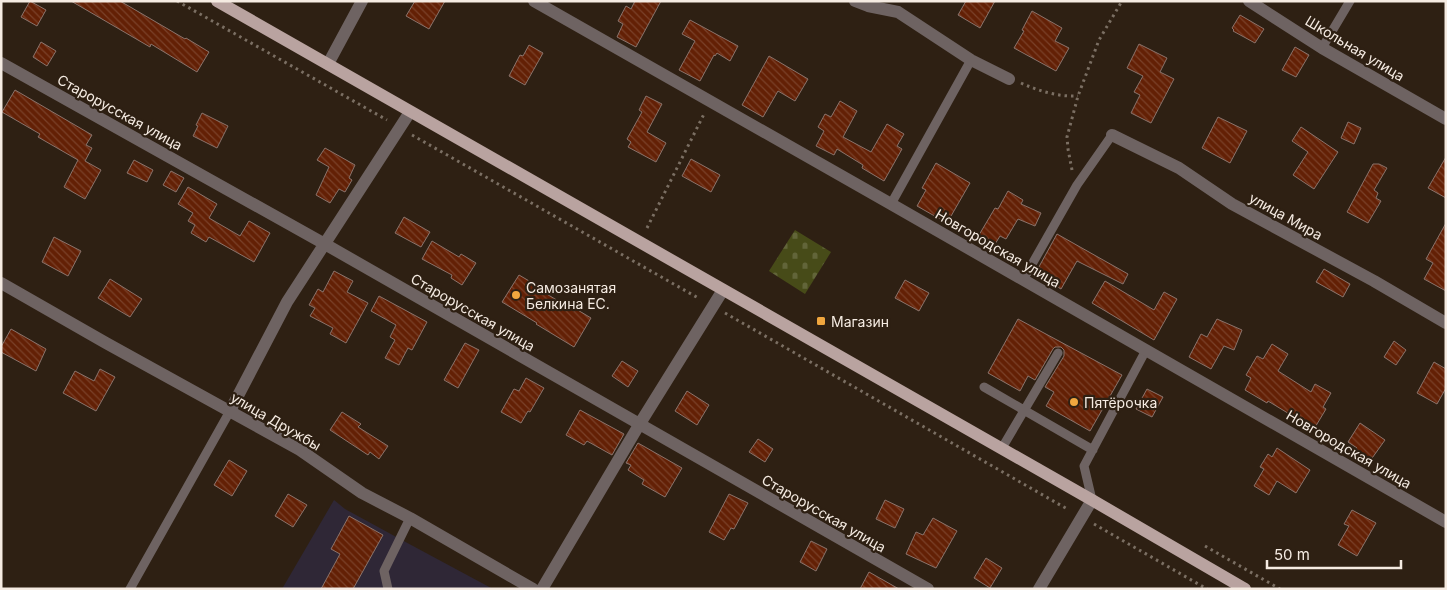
<svg xmlns="http://www.w3.org/2000/svg" width="1447" height="590" font-family="Inter,sans-serif">
<style>
.industrial{fill:#2f2736}
.cemetery{fill:url(#cemetery-stones)}
.building{fill:url(#building-back-hatch);stroke:#8a736b}
.lines{fill:none;stroke-linecap:round;stroke-linejoin:round}
.path{stroke:#7b6f63;stroke-width:3;stroke-dasharray:2.5 4;stroke-linecap:butt}
.lane{stroke:#6e6362;stroke-width:9}
.street{stroke:#6e6362;stroke-width:12}
.primary{stroke:#b9a3a0;stroke-width:12}
.poi-dot{fill:#f0a63e;stroke:#2e2013;stroke-width:2}
.labels{text-anchor:middle;dominant-baseline:central;stroke-width:4.5;stroke-linejoin:round;paint-order:stroke}
.street-label{font-size:14px;fill:#f5ebe2;stroke:#2e2013}
.poi-label{font-size:14px;fill:#f5ebe2;stroke:#2e2013;text-anchor:start}
</style>
<defs>
<pattern id="cemetery-stones" width="16" height="16" patternUnits="userSpaceOnUse" patternTransform="scale(1.25)"><rect width="16" height="16" fill="#474b18"/><path d="M2 7V4a2 2 0 0 1 4 0v3zM10 15v-3a2 2 0 0 1 4 0v3z" fill="#626539"/></pattern>
<pattern id="building-back-hatch" width="6" height="6" patternUnits="userSpaceOnUse" patternTransform="scale(1.25)"><rect width="6" height="6" fill="#632005"/><path d="M-1 5l2 2M0 0l6 6M5-1l2 2" fill="none" stroke="#7a4129"/></pattern>
</defs>
<rect width="100%" height="100%" fill="#2e2013"/>
<path class="industrial" d="M334,500L345,509L400,539L493,589H282Z"/>
<path class="cemetery" d="M795,230L831,252L805,294L769,271Z"/>
<path class="building" d="M30,1L46,10L37,26L21,17Z
M71,1H120L185,39L186,38L209,52L197,72L151,44L150,47Z
M415,1H445L429,29L406,16Z
M635,1H661L636,47L617,37L623,24L618,21L626,6L631,9Z
M966,1H995L980,28L958,15Z
M1032,11L1062,28L1055,41L1069,48L1056,71L1014,48L1024,31L1022,30Z
M1240,15L1264,29L1255,43L1233,31L1234,30L1232,28Z
M690,20L738,46L730,61L717,53L715,56L714,55L700,81L679,70L695,41L682,34Z
M41,42L56,51L47,66L33,57Z
M1139,44L1167,58L1160,72L1174,79L1151,123L1131,113L1140,95L1134,92L1143,76L1127,68Z
M529,45L543,53L525,85L509,76L520,55L523,56Z
M1295,47L1309,55L1296,77L1282,70Z
M769,56L808,79L795,101L778,91L763,117L742,105Z
M15,90L92,135L86,145L92,148L85,161L101,170L85,199L64,187L78,160L38,137L40,134L2,112Z
M646,96L662,104L647,132L666,143L656,162L628,147L631,142L627,139L642,112L639,110Z
M840,101L857,111L843,137L871,152L887,124L904,134L897,146L902,149L884,181L862,168L863,165L837,149L834,155L816,146L824,131L818,127L825,114L831,117Z
M202,113L228,126L217,148L193,136L198,126L196,125Z
M1218,117L1247,131L1230,163L1202,148Z
M1348,122L1361,128L1354,144L1341,138Z
M1301,127L1338,152L1314,189L1293,175L1308,152L1292,141Z
M325,148L355,165L349,178L352,180L345,192L339,189L330,203L316,195L329,167L317,160Z
M1446,157V198L1428,188Z
M691,159L720,175L711,192L682,176Z
M134,160L153,170L147,182L127,173Z
M936,163L970,183L947,223L917,206L926,190L922,188Z
M1373,164H1379L1387,168L1374,190L1378,193L1376,198L1381,201L1368,223L1347,212Z
M171,171L184,178L176,192L163,185Z
M188,187L217,204L209,218L240,236L249,221L270,233L254,262L209,237L206,242L191,233L195,225L188,221L193,213L178,204Z
M1008,191L1023,200L1021,204L1041,213L1035,226L1018,219L1006,239L1000,236L992,249L976,240L995,208L998,209Z
M404,217L430,232L421,247L395,233Z
M1446,223V291L1424,279L1433,263L1426,259Z
M1057,234L1128,274L1123,284L1077,261L1061,289L1035,274Z
M54,237L81,251L68,276L42,262Z
M432,241L459,257L461,254L476,263L462,285L451,278L452,275L422,259Z
M1324,269L1350,284L1343,297L1316,282Z
M334,271L353,281L347,292L368,303L346,343L330,334L333,328L310,316L315,308L309,305L318,289L323,292Z
M519,275L536,285L535,287L575,311L576,309L591,318L574,347L536,324L537,323L502,302Z
M110,279L142,299L130,317L98,298Z
M905,280L929,293L919,311L895,298Z
M1105,281L1154,310L1164,292L1177,299L1154,340L1092,303Z
M379,296L427,322L412,350L408,348L399,365L385,358L395,340L390,337L396,325L371,311Z
M1018,319L1122,375L1090,431L1046,406L1054,392L1045,387L1064,356V350L1061,347H1055L1053,349L1035,380L1028,376L1020,391L988,373Z
M1217,319L1242,330L1234,350L1224,346L1211,369L1189,357L1201,334L1207,337Z
M11,329L46,349L36,371L1,352V347Z
M1394,341L1406,350L1396,365L1384,357Z
M465,343L479,350L458,388L444,380Z
M1272,344L1288,354L1278,371L1311,392L1315,384L1331,393L1323,407L1326,409L1314,429L1268,401L1267,403L1245,390L1251,378L1246,375L1257,356L1263,359Z
M622,361L638,371L628,387L612,376Z
M1434,362L1446,369V388L1437,404L1417,393Z
M100,369L115,377L96,411L63,393L75,371L94,381Z
M526,378L544,388L530,412L528,411L521,423L501,412L514,389L519,391Z
M1147,389L1163,397L1152,417L1136,409Z
M687,391L709,405L697,425L675,411Z
M580,410L624,434L612,455L587,441L584,445L566,435Z
M342,412L361,424L358,427L388,446L379,459L370,452L368,455L330,430Z
M1360,423L1385,440L1370,461L1354,451L1357,448L1348,442Z
M758,439L773,449L765,462L749,452Z
M638,443L682,468L665,497L642,484L644,480L628,470L631,465L626,463Z
M1277,448L1310,470L1296,493L1277,481L1269,495L1254,486L1264,469L1260,467L1268,454L1272,457Z
M229,460L247,471L232,496L214,485Z
M288,494L307,505L293,527L275,516Z
M729,494L748,503L734,529L731,528L724,540L709,532Z
M885,500L904,509L895,528L876,519Z
M1352,510L1376,523L1357,556L1338,545L1349,526L1344,524Z
M349,516L383,535L353,589H321L340,554L331,549Z
M933,518L957,531L936,568L906,554L916,532L923,535Z
M811,541L827,549L816,571L800,562Z
M986,558L1002,568L990,588L974,578Z
M869,572L899,589H860Z"/>
<g class="lines">
<path class="path" d="M177,1L387,120
M1021,83C1039,91 1058,97 1078,96
M412,135L700,299
M1072,170L1068,149L1067,137L1078,96L1099,40L1122,1
M647,228L704,114
M725,313L1069,510
M1094,524L1207,589
M1205,546L1280,589"/>
<path class="lane" d="M1322,48L1350,1
M891,204L971,60
M1023,280L1077,185L1112,135
M984,387L1093,450
M1002,448L1058,353
M1092,500L1084,466L1146,350
M130,589L230,411
M388,589L384,571L410,518"/>
<path class="street" d="M534,1L891,204L1446,522
M855,1L868,6L898,12L971,60L1009,79
M1249,1L1322,48L1446,119
M1,63L323,243L928,589
M328,64L362,1
M1112,135L1179,168L1232,204L1374,281L1446,323
M1,283L106,343L300,450L362,493L410,518L533,589
M230,411L287,302L410,112
M542,589L639,425L723,290
M1039,589L1092,500"/>
<path class="primary" d="M217,1L1092,500L1245,589"/>
</g>
<g class="poi-dot">
<circle cx="516" cy="295" r="5"/>
<rect x="816" y="316" width="10" height="10" rx="2.5"/>
<circle cx="1074" cy="402" r="5"/>
</g>
<g class="labels">
<g class="street-label">
<text transform="translate(1355 48) rotate(31)">Школьная улица</text>
<text transform="translate(120 112) rotate(29)">Старорусская улица</text>
<text transform="translate(1286 216) rotate(29)">улица Мира</text>
<text transform="translate(998 248) rotate(30)">Новгородская улица</text>
<text transform="translate(473 312) rotate(30)">Старорусская улица</text>
<text transform="translate(276 421) rotate(30)">улица Дружбы</text>
<text transform="translate(1349 449) rotate(30)">Новгородская улица</text>
<text transform="translate(824 513) rotate(30)">Старорусская улица</text>
</g>
<g class="poi-label">
<text x="526" y="287">Самозанятая<tspan x="526" dy="16">Белкина ЕС.</tspan></text>
<text x="831" y="321">Магазин</text>
<text x="1084" y="402">Пятёрочка</text>
</g>
</g>
<rect width="1447" height="590" fill="none" stroke="#f5ebe2" stroke-width="5"/>
<path d="M1267 560v8h134v-8" fill="none" stroke="#f5ebe2" stroke-width="2.5"/>
<text x="1274" y="560" font-size="15" fill="#f5ebe2" stroke="#2e2013" stroke-width="4" paint-order="stroke">50 m</text>
</svg>
